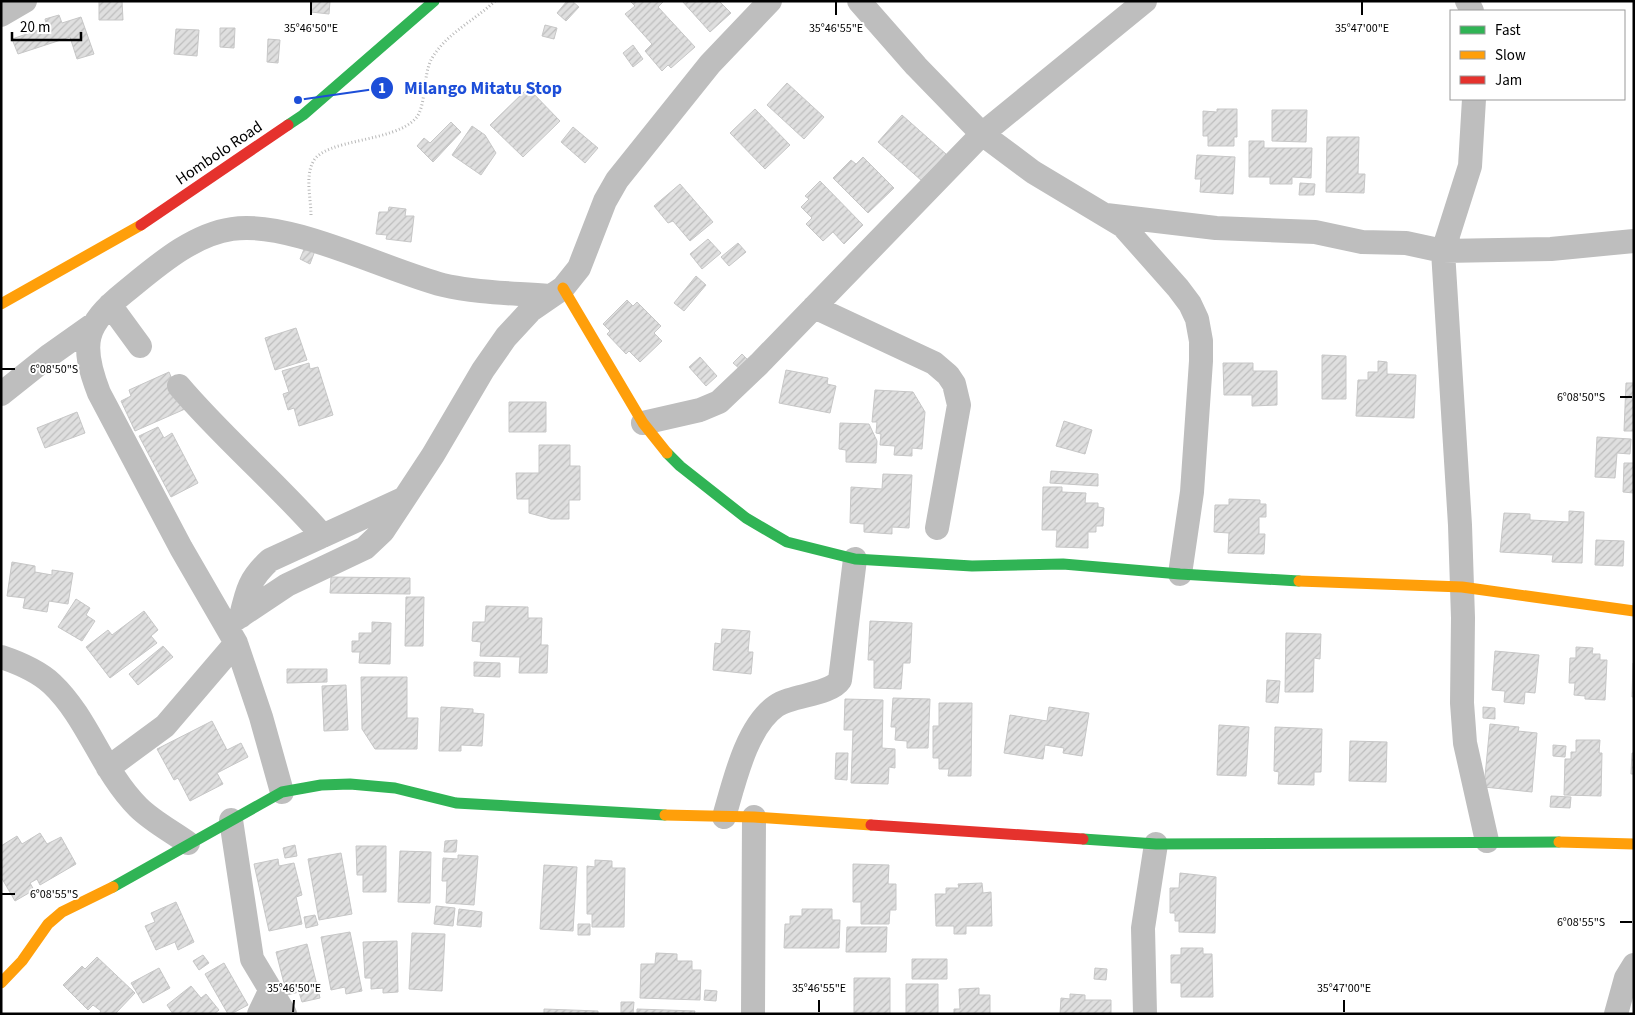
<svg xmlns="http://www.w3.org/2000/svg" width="1635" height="1015" font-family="'Source Sans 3',sans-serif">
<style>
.building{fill:url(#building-hatch);stroke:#c7c7c7}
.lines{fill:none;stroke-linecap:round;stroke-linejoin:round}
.path{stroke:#b9b9b9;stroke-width:3;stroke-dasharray:1 2.5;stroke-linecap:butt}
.street{stroke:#bebebe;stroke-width:24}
.fast{stroke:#30b455;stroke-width:11}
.slow{stroke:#ff9f0a;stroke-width:11}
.jam{stroke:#e5322d;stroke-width:11}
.ticks{fill:none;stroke:#000;stroke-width:2}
.labels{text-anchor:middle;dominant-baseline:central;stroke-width:4;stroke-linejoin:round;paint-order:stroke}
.street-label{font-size:16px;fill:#000;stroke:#fff}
.ticks-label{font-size:12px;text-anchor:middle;fill:#000;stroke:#fff;stroke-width:4;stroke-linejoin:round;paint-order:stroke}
.leader{fill:none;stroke:#1d4ed8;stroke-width:2}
.callout-dot{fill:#1d4ed8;stroke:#fff;stroke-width:2}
.mark-label{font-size:15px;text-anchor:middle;font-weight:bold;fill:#fff}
.callout-label{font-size:18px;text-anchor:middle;font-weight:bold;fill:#1d4ed8;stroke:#fff;stroke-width:4;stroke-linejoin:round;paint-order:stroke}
</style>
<defs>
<pattern id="building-hatch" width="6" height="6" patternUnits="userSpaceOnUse" patternTransform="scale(1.25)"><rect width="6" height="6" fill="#dfdfdf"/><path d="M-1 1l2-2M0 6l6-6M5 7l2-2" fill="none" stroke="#bebebe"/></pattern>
</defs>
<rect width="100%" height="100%" fill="#fff"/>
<path class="building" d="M99,1H122L123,20H99Z
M312,1H330L329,14L311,12Z
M567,1H572L579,7L566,21L557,13Z
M630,1H664L658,7L695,47L671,68L668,65L662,71L645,51L652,44L625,14L635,6Z
M682,1H719L731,13L710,32Z
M59,15L62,23L81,17L94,54L77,59L70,37L18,54L12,39L47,27L45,19Z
M545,25L557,28L554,39L542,36Z
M220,28H235L234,48L220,47Z
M176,29L199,30L197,56L174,54Z
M268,39L280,40L278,63L267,62Z
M633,45L643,59L633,67L623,53Z
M787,83L824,117L804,139L767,105Z
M528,88L560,121L523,157L490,125Z
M755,109L790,145L765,169L730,133Z
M1217,109H1237V137H1234V146H1208V136H1203V111L1217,112Z
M1272,110H1307L1306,142L1272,141Z
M902,115L946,154L922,181L878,142Z
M451,122L461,132L433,162L417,146L424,138L430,143Z
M472,126L485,135L496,153L481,175L452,155Z
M573,127L598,148L585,163L561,142Z
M1327,137H1359L1358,174H1365L1364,193L1326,192Z
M1249,141H1264V148H1312L1311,178L1292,177V184H1270V177H1249Z
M1197,155L1235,157L1233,194L1200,192L1201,179H1195Z
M863,157L894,188L868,213L833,178L851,160L856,164Z
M820,181L863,225L844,244L833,232L823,241L806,224L812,218L801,207L809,199L805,196Z
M1300,183L1315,184L1314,195H1299Z
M680,184L713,222L690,241L673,221L668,223L654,206Z
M389,207L406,209L405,216H414L411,242L386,239L387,235L376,234L379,212H388Z
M708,239L721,253L702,269L690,254Z
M738,243L746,252L729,266L721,257Z
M306,244L316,248L310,264L300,259Z
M696,276L706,285L684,311L674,303Z
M627,300L633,306L637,302L661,326L654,333L662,341L640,362L629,351L626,354L607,334L610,331L603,324Z
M296,328L307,360L275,370L265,338Z
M742,354L750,362L741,370L733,363Z
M1322,355L1346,356V399H1322Z
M700,357L717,376L706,386L689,367Z
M1378,361L1387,362V374L1416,375L1414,418L1356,416L1358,380H1368V372H1378Z
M309,363L310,369L318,367L333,415L299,426L294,408L288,410L283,394L289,392L282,371Z
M1223,363H1253V371H1277V405L1252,406V395H1224Z
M786,370L828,378L827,384L836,386L830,413L779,403Z
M169,372L185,409L135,431L121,401L131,396L129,390Z
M1626,383H1634V431H1624Z
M875,390L913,392L925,412L922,449L912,448V456L894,455L895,446L880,445L881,434L876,433L877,422H872Z
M509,402H546V432H509Z
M77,412L85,433L45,448L37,428Z
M1064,421L1092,430L1085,454L1056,446Z
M840,423L869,424L877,441L876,463L846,462V450L839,449Z
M158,427L164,438L172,433L198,483L171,497L139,436Z
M1597,437L1631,439L1630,454L1617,453L1615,478L1595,477Z
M539,445H570V466H580V500H569V519H551L529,513V499H517L516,473H539Z
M1624,463H1634V493L1623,492Z
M1051,471L1098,474V486L1050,483Z
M883,474L912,475L909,528L892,527V534L864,532V524L850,523L851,487L882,489Z
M1043,487H1062V492L1086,493L1085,503H1098V507L1104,508L1103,526H1096V532H1088V548L1056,547L1057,530H1042Z
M1229,499L1260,500V504H1266V517H1259V534H1265L1264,554L1228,553L1229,533L1214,532L1215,505H1229Z
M1569,511L1584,512L1582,563L1552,562L1553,555L1500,552L1504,513L1530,514V520L1569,522Z
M1596,540L1624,541L1623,566L1595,565Z
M12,562L35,566V572L52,575V570L73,573L68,604L49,601L47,612L23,608L25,598L7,596Z
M331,577L410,578V594L330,593Z
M406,597H424L423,646H405Z
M76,599L90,608L86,615L95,621L82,641L58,627Z
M486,606L528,607V618H542L541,645H548L547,673H519L520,657L480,656L481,642L472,641L473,622H485Z
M144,611L158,630L151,636L157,643L110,678L86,647L108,630L112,635Z
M870,621L912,623L910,663H903L901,689L874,688V660H868Z
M372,622L391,623L390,664L359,663L360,652H352V641H359V633H372Z
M722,629L750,631L748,652H753L751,674L713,670L715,643L721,644Z
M1286,633L1321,634L1320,659L1314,658L1313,692H1285Z
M163,646L173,657L138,685L129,674Z
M1576,647L1593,648L1592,654H1600V660H1607L1605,700L1585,699V696L1574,695L1575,683H1569L1570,658H1576Z
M1495,651L1539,655L1535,693L1525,692L1524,704L1504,702L1505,691L1492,690Z
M474,662L500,663V677L474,676Z
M1633,663H1634V697H1632Z
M287,669H327V682L287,683Z
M361,677H407V718H418L417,749H375L362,729Z
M1267,680L1280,681L1278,703L1266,702Z
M346,685L348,730L324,731L322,686Z
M893,698L930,699L928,748H907V741L895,740L896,727H891Z
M845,699L883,700L882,748L895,749V768L889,767L888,784L851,783L853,730H844Z
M939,703H972L971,776H948L949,769H939V758H933V726H939Z
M441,707L473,709V713L484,714L482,746L461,745V751H439Z
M1049,707L1089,713L1082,756L1063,753L1064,748L1045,745L1043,759L1004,753L1010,715L1047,721Z
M1483,707L1495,708V719L1483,718Z
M212,721L227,750L241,743L248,757L217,773L223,784L190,801L178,778L174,780L157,749Z
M1490,724L1519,727L1518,731L1537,733L1532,792L1484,787Z
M1219,725L1249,727L1246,776L1217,775Z
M1275,727L1322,729L1321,772H1314V785L1278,784L1279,772L1274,771Z
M1576,740H1600L1599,753H1602L1601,796L1564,795L1565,759H1571V752H1576Z
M1350,741L1387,742L1386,782L1349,781Z
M1553,745L1566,746L1565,757L1553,756Z
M836,753H848L847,780L835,779Z
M1632,753H1634V774H1631Z
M1551,796L1571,797L1570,808L1550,807Z
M40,833L47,844L61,837L76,864L40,885L37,879L30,883L34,890L15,901L1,877V846L17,836L22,844Z
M457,840L456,852H444L445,841Z
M295,845L297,856L285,858L283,848Z
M356,846H386V892H363V875H357Z
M400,851L431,852L430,903L398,902Z
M341,853L352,914L319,920L308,859Z
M458,855L478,856L474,905L446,903L447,881H442L443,858L458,859Z
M278,859L279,866L294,863L302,895L296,897L302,924L269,931L254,864Z
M595,860L612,861V868H625L624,927H592V914H587V866L595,867Z
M853,864L889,865L888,884H896V910H890L889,924H861V902H853Z
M544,865L577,867L573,931L540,929Z
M1180,873L1216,877L1215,933L1179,932V921H1175V913H1170V888H1179Z
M982,883L983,893L991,892L992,926H966V934H954V926H936L935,894H946V888H959L958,884Z
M176,902L194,942L178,950L175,942L156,950L145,926L155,922L151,913Z
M436,906L455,908L453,926L434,924Z
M459,909L482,912L481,927L457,925Z
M802,909H832V920H840L839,948H784L785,924H790V916H802Z
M315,915L318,925L306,928L304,917Z
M578,924H590V935H578Z
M847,927H887L886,952H846Z
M350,932L362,991L346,994L345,987L331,990L321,937Z
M412,933L445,934L442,991L409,989Z
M397,941L398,992L383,993V988L371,989V978H365L363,942Z
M307,944L320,998L302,1002L299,992L287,995L276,952Z
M1181,948H1203V954H1212L1213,997H1181V983H1171V955H1181Z
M656,953L677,954V961H692V970H701L700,1000L640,998L641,964H655Z
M203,955L209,963L199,970L193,961Z
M97,957L135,993L115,1014H99L101,1011L93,1005L88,1010L63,985L82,966L85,969Z
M912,959H947V979H912Z
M224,963L248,1005L231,1014H228L205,974Z
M159,968L170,988L143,1003L131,983Z
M1095,968L1107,969L1106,980L1094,979Z
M854,978H890V1014H854Z
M906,984H938V1014H906Z
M191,986L201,998L206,994L219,1010L214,1014H173L167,1005Z
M979,988V995H990V1014H954V1009H960L959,989Z
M705,990L717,991L716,1001L704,1000Z
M1070,994L1085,995V1000H1111V1014H1060L1061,998L1070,999Z
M621,1002H634L633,1014H621Z
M544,1009L598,1011V1014H544Z
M637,1009L695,1011L694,1014H637Z"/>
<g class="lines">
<path class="path" d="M311,215C311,199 305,177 313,162C325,138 394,143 416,118C426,107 423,76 431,60C445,34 474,21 495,1"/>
<path class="street" d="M859,1L916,66L982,134L1033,172L1123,226L1178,288L1190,304L1197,319L1201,341V361L1192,492L1180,574
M1467,1L1472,11
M1,15L25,1
M1474,99L1470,166L1443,251L1460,525L1463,618L1462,703L1465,743L1487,841
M1106,215L1216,228L1315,232L1362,242L1406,243L1443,251L1551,249L1634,241
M110,305L140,346
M814,307L934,363L948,375L954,384L959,405L937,528
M179,386C224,439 277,483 323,536
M1,394L50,355L91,326
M643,423L700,410L719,402L759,364L982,134L1145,1
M241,616C247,590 250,578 270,560L403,499
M227,625L287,585L365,548L383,531L433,455L483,370L506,337L531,310L563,288L579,268L605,201L617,180L710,64L770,1
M1,657C19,663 38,671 52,684C88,718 102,771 138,807C152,821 171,831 188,843
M108,768L165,726L236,643
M282,792L261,717L236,643L181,548L99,393C80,344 84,325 125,292C156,267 191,235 232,229C289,220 385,270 443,285C477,293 514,293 549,296
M724,817C734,783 746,727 776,706C791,695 830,695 840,680L855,559
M231,820L252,959L285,1014
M259,1014L270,991
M753,1014L754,817
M1145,1014L1143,928L1156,844
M1616,1014L1626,978L1634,965"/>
<path class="fast" d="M288,125L303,115L434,1
M667,453L680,466L746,518L787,542L855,559L972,566L1063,564L1180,574L1299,581
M1083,839L1156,844L1559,842
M113,887L282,792L321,785L350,784L395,788L456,803L665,815"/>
<path class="slow" d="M563,288L643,423L667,453
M1,304L141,225
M1299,581L1462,587L1634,611
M665,815L754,817L871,825
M1559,842L1634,844
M1,983L22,961L48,924L62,912L113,887"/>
<path class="jam" d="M141,225L288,125
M871,825L1083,839"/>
</g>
<path class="ticks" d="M311,15V2M836,15V2M1362,15V2M2,369H15M1620,397H1632M2,894H15M1620,922H1632M293,1012L294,1000M819,1012V1000M1344,1012V1000"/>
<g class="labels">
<g class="street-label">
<text transform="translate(219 153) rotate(-34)">Hombolo Road</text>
</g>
</g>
<g class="ticks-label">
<text x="311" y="32">35°46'50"E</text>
<text x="836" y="32">35°46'55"E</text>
<text x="1362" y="32">35°47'00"E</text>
<text x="54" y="373">6°08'50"S</text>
<text x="1581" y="401">6°08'50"S</text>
<text x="54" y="898">6°08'55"S</text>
<text x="1581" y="926">6°08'55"S</text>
<text x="294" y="992">35°46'50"E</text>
<text x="819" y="992">35°46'55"E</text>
<text x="1344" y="992">35°47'00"E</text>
</g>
<path class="leader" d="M298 100L382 88"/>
<g class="callout-dot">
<circle cx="298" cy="100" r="5"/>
<circle cx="382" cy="88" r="12"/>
</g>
<g class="mark-label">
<text x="382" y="93">1</text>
</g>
<g class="callout-label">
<text x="483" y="94">Milango Mitatu Stop</text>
</g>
<rect width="1635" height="1015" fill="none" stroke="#000000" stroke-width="5"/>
<rect x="1450" y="10" width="175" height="90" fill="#ffffff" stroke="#999999"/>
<rect x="1460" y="26" width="25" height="8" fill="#30b455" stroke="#999999"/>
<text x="1495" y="35" font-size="15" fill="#000000">Fast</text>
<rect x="1460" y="51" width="25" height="8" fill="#ff9f0a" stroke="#999999"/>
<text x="1495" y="60" font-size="15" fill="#000000">Slow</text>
<rect x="1460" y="76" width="25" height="8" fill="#e5322d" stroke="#999999"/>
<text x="1495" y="85" font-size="15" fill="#000000">Jam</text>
<path d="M12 32v8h69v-8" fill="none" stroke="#000000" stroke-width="2.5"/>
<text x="20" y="32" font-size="15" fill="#000000" stroke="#ffffff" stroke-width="4" paint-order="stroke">20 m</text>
</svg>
